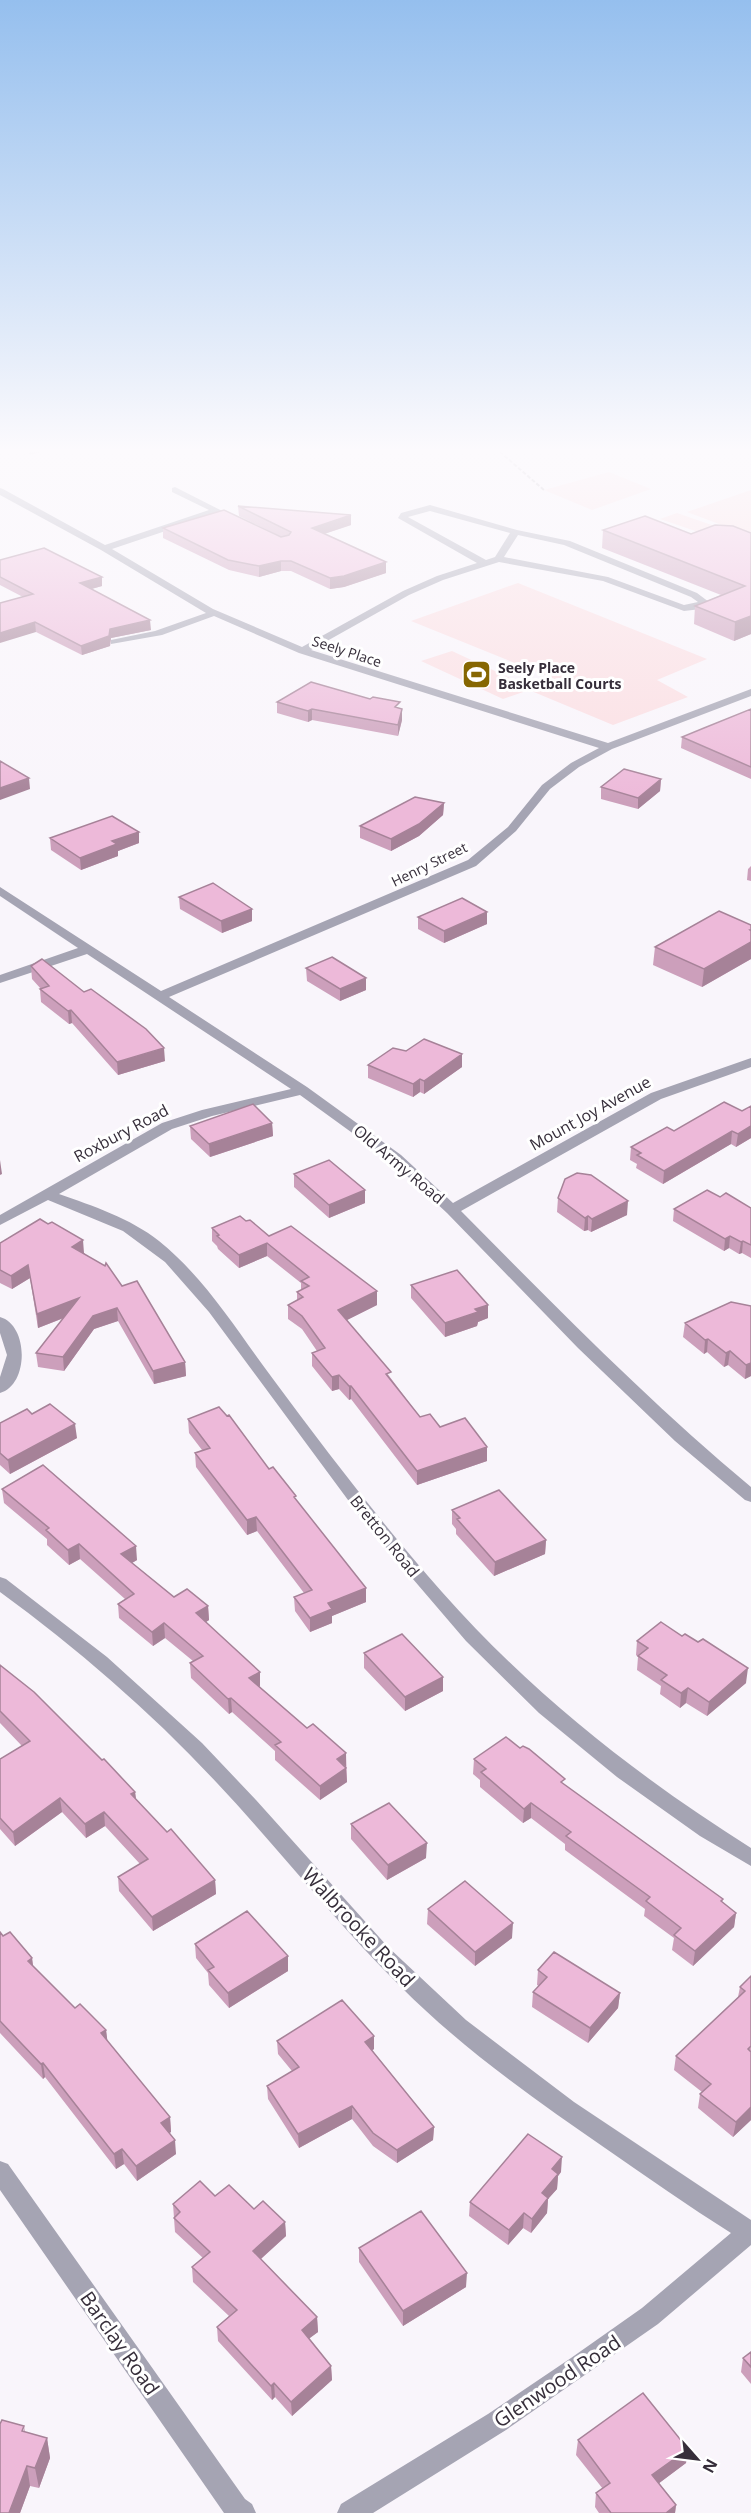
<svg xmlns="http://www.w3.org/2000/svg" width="751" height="2513" font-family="'Open Sans',sans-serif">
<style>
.green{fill:#fbdde1}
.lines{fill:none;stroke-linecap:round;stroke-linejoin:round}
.path{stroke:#a6a1a9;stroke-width:2;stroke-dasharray:4 2;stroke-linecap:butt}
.minor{fill:#a5a4b3;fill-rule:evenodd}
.wall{fill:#cc9fbb}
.shaded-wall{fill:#a68298}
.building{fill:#edb9d9;stroke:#a68298;stroke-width:1.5}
.labels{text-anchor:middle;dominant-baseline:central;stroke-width:6;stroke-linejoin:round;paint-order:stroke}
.far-street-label{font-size:14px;fill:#362e3a;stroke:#fff}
.far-poi-label{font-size:14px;font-weight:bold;fill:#362e3a;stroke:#fff;text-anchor:start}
.street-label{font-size:16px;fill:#362e3a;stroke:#fff}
.near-street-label{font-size:20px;fill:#362e3a;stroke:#fff}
</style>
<rect width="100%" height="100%" fill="#f9f5fb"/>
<path class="green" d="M609,472L651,489L592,510L544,490Z
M751,490V536L687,512Z
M677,513L729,531L713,537L660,519Z
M518,583L707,659L657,680L688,697L613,725L529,690L503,699L421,661L452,651L527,686L552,678L411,621Z"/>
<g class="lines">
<path class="path" d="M500,452L544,490"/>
<path class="minor" d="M175,487L242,521L234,523L216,514L112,549L213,609L302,647L403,591L437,576L477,563L398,518L401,513L430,505L517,530L570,541L697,593L709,602L701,609L684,611L603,581L499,562L443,580L409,595L311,650L608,743L751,689V696L612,749L579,767L550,789L516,831L476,866L169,997L307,1087L401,1155L453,1203L651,1093L751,1058V1067L661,1099L461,1211C555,1306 648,1401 751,1487V1502L745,1500L675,1441L578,1348L447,1213L391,1161L300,1095L212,1116L172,1129L59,1194C93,1206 130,1218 159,1241C206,1279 237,1331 273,1379C327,1452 382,1524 442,1592C532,1694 637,1776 751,1848V1866L700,1836L617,1777L539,1713L466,1641L365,1523L209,1312L165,1262L123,1231L48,1200L0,1225V1215L162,1123L202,1110L291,1089L87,954L0,983V975L78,948L0,896V887L161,991L468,860L508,827L542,785L571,763L599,748L299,653L214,616L162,635L111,644V640L155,631L206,613L101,550L0,495V488L3,489L105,545L209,510L172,492V488ZM430,511L510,533L495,557L486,560L408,517ZM518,535L564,545L691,597L698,602L684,605L608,577L504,557Z
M0,1317C29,1325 29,1385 0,1393V1377L7,1355L0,1333Z
M0,1577L6,1579L107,1657L202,1743L256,1800L388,1947L466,2020L574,2102L751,2220V2245L658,2324L506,2430L373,2513H337L341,2504L488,2414L571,2358L642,2308L731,2233C688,2206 647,2177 605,2148C534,2099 463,2049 401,1987C336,1923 280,1850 217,1783C151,1712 78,1649 0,1592Z
M0,2161L8,2164L245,2499L252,2504L256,2513H224L0,2190Z"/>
</g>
<path class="wall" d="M238,506L351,515V525L324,534L386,562V573L344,587L330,589L291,571H281L259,577L229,570L163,538V528L273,533L239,516Z
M603,530L691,534L751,533V634L734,641L694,624L695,606L721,595L602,548Z
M0,560L102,586L91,589L151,630L111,638L110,646L82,655L36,632L23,597L0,585Z
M277,702L402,709V720L398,736L312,720L308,722L277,713Z
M751,709V779L681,748L682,737Z
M661,779L660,791L638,809L601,799V787Z
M444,803L443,815L419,836L391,851L360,838V826Z
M50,838L139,843L118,851V856L81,870L51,850Z
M751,866V881L747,880L748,869Z
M179,897L252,909V921L222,933L180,909Z
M418,917L487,924L444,943L418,929Z
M751,925V959L702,987L653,965L655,947Z
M31,966L165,1061L118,1075L72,1023L69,1024L41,1002L40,989H41L32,979Z
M306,968L366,990L340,1001L307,981Z
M406,1051L462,1054V1067L424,1094L420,1092L413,1097L368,1078V1065Z
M751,1106V1138L736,1147L731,1144L663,1184L636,1168L637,1164L630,1160L631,1147L674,1131L742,1111Z
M272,1123L273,1136L210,1157L191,1139L190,1126Z
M294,1174L365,1190V1203L329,1218L294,1187Z
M720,1197L751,1208V1258L742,1253L739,1254L729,1248L724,1251L673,1221L674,1209Z
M558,1198L627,1215L591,1232L588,1230L584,1231L557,1212Z
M246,1221L377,1305L347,1320L420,1417L487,1447V1461L417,1485L351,1399L349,1400L339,1389L332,1391L312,1366V1353L317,1351L302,1329L288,1319V1305L297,1301V1292L301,1290V1283L267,1256L239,1268L218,1249L217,1246L212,1241V1228Z
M0,1243L84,1253L122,1286L185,1362L186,1376L154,1384L118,1321L94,1329L64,1371L38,1367L36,1353L64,1318L38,1328L30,1278L12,1289L0,1283Z
M411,1285L488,1305V1318L478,1322L477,1326L445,1337L411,1298Z
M731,1302L751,1376L745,1379L728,1365L724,1367L707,1352L704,1354L683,1337L685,1323Z
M32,1414L77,1438L10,1474L0,1465V1423Z
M188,1419L269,1469L296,1500L366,1588V1602L332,1616V1623L310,1632L295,1611L294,1597L304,1593L257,1531L247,1535L196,1467L195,1453L202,1450L189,1433Z
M2,1489L137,1560L132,1563L174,1597L208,1606L209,1620L206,1622L260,1686L259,1687L307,1728L346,1753L347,1782L320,1800L275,1760V1751L232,1712L229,1714L191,1678L190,1663L193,1661L165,1638L153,1646L119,1618L118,1604L125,1599L80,1559L69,1565L47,1545V1539L4,1503Z
M452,1510L546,1540L545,1554L494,1576L456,1534V1529L452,1524Z
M637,1641L746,1683L707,1716L686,1703L680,1708L660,1694L661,1686L637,1670L638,1657L636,1655Z
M364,1653L443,1677V1691L405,1711L364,1668Z
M0,1665L135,1792L136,1800L215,1880L216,1894L153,1931L119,1891L118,1877L140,1864L105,1826L86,1838L62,1812L15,1846L0,1829V1759L22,1746L0,1723Z
M474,1759L565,1785L723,1899L722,1902L736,1913L734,1927L693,1966L672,1950L674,1938L644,1916L645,1909L565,1850V1844L531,1818L523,1823L480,1787V1780L473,1774Z
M351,1824L426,1858L387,1880L351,1839Z
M428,1909L512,1938L475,1966L427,1924Z
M0,1932L3,1936L32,1958L33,1967L75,2008L106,2030L107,2041L170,2117L171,2132L169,2133L176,2154L137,2181L124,2164L116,2169L45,2077L43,2079L0,2033Z
M195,1944L288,1971L229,2008L209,1985L208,1973L196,1958Z
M538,1970L620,1993L618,2008L588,2043L532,2007L533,1992L539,1986L537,1985Z
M751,1976V2120L733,2137L698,2108L700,2094L702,2092L674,2070L676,2056L738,1997L740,1987Z
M277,2041L374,2049L372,2050L434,2127L433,2140L397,2163L373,2146L352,2119L299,2148L268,2099L267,2086L292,2071L278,2054Z
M561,2172L558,2176L557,2189L548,2199L547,2213L531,2233L523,2228L508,2245L469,2216L470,2202Z
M215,2196L254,2209L285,2222L286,2236L261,2259L317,2317L318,2332L309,2338L331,2366L332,2380L292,2416L275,2397L272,2400L218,2341L217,2327L229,2316L193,2282L192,2267L203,2258L175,2232L173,2204Z
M359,2248L466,2287L403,2326L359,2262Z
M751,2352V2384L741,2372L743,2358Z
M24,2426L25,2432L47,2438L50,2458L39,2488L30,2486L20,2513Z
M578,2440L688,2449L686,2463L659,2483L676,2505L675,2513H599L595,2507L596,2493L603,2489L576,2455Z"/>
<path class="shaded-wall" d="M29,452H40L30,455Z
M351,515V525L312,538V528Z
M281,561V571L259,577V566Z
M386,562V573L344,587L330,589V578Z
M102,577V586L81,592L80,583Z
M751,616V634L734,641L735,622Z
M150,620L151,630L111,638L110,646L82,655L81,646L110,629Z
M35,622L36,632L0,643V633Z
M312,709V720L308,722V711Z
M402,709V720L398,736V725Z
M29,778L30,789L0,800V788Z
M661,779L660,791L638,809V798Z
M444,803L443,815L419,836L391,851V839Z
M139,832V843L118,851V856L81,870L80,858L112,841Z
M252,909V921L222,933L221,921Z
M487,912V924L444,943V931Z
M751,930V959L702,987L704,969Z
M366,978V990L340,1001V989Z
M71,1010L72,1023L69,1024L68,1011Z
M164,1048L165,1061L118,1075L117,1062Z
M462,1054V1067L424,1094V1081Z
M420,1079V1092L413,1097V1084Z
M272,1123L273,1136L210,1157L209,1144Z
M751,1126V1138L736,1147L738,1134Z
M732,1131L731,1144L663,1184L664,1171Z
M0,1160L2,1174L0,1175Z
M365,1190V1203L329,1218V1205Z
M628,1201L627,1215L591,1232L592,1219Z
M588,1216V1230L584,1231L585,1218Z
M730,1236L729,1248L724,1251L725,1239Z
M83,1240L84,1253L73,1260L72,1247Z
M743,1241L742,1253L739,1254L741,1242Z
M267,1243V1256L239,1268V1255Z
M28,1265L30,1278L12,1289L11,1276Z
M377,1291V1305L339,1324L338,1310Z
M79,1298L81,1311L38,1328L37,1314Z
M488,1305V1318L478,1322L477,1326L445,1337V1323L475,1309Z
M117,1308L118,1321L94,1329L64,1371L63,1357L93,1316Z
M708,1339L707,1352L704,1354L705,1340Z
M730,1351L728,1365L724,1367L726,1353Z
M185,1362L186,1376L154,1384L153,1371Z
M751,1363V1376L745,1379L746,1365Z
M339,1375V1389L332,1391V1377Z
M349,1386H351V1399L349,1400Z
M75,1424L77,1438L10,1474L8,1460Z
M487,1447V1461L417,1485V1471Z
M256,1517L257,1531L247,1535V1520Z
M546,1540L545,1554L494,1576L495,1562Z
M79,1544L80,1559L69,1565L68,1550Z
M136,1546L137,1560L123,1568L121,1554Z
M366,1588V1602L332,1616V1623L310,1632V1618L328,1603Z
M208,1606L209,1620L197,1628L196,1613Z
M164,1623L165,1638L153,1646L152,1632Z
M748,1668L746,1683L707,1716L709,1702Z
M260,1672V1686L250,1692L249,1678Z
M443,1677V1691L405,1711V1697Z
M688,1688L686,1703L680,1708L681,1693Z
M231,1698L232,1712L229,1714L228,1699Z
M346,1753V1767L337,1759Z
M346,1768L347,1782L320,1800V1786Z
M135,1792L137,1806L131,1794Z
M60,1798L62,1812L15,1846L13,1832Z
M531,1803V1818L523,1823L524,1809Z
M104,1812L105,1826L86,1838L85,1824Z
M427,1843L426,1858L387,1880L388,1865Z
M215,1880L216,1894L153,1931L152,1917Z
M736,1913L734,1927L693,1966L695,1951Z
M513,1923L512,1938L475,1966V1952Z
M288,1956V1971L229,2008L228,1993Z
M32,1958L34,1973L28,1961Z
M620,1993L618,2008L588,2043L590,2028Z
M106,2030L108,2045L101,2033Z
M374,2036V2049L365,2055V2042Z
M43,2063L45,2077L43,2079L41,2064Z
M352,2106V2119L299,2148L298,2134Z
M751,2107V2120L733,2137L736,2122Z
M170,2117L171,2132L162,2138L161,2123Z
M434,2127L433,2140L397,2163V2150Z
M175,2140L176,2154L137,2181L136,2166Z
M122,2149L124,2164L116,2169L114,2154Z
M562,2157L561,2172L558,2176L557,2189L548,2199L547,2213L531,2233L532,2219L542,2193L552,2169Z
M524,2213L523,2228L508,2245L509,2230Z
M285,2222L286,2236L254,2265L253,2251Z
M467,2273L466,2287L403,2326V2311Z
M317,2317L318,2332L302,2344V2330Z
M331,2366L332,2380L292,2416L291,2402Z
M274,2383L275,2397L272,2400L271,2386Z
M47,2438L50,2458L39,2488L35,2468Z
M688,2449L686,2463L650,2490L652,2475Z
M27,2466L30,2486L20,2513H9Z
M676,2505L675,2513H666Z"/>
<path class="building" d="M238,506L351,515L312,528L386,562L344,576L330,578L291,561H281L259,566L228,560L163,528L224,510L281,537L289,535L291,532Z
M645,516L691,534L715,525L733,526L751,533V616L735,622L695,606L745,586L603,530Z
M44,548L102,577L80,583L150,620L110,629L109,636L81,646L35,622L0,633V603L33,594L0,577V560Z
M311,682L370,699L373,697L400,702L395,707L402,709L398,725L312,709L308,711L277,702Z
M751,709V767L682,737L704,728Z
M0,761L29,778L0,788Z
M624,769L661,779L638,798L601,787Z
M415,797L444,803L419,824L391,839L360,826Z
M112,816L139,832L112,841L117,844L80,858L50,838Z
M213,883L252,909L221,921L179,897Z
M462,898L487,912L444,931L418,917Z
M719,911L751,925V930H750L751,931V942L704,969L655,947Z
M332,957L366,978L340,989L306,968Z
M42,959L84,992L91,989L146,1029L164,1048L117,1062L71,1010L68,1011L40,989L49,986L31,966Z
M424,1039L462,1054L424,1081L420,1079L413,1084L368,1065L393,1048L406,1051Z
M724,1102L742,1111L751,1106V1126L738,1134L732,1131L664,1171L637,1155L641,1153L631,1147L667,1127L674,1131Z
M253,1104L272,1123L209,1144L190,1126Z
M329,1160L365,1190L329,1205L294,1174Z
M577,1173L591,1175L628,1201L592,1219L588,1216L585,1218L558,1198L565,1179Z
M707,1190L720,1197L726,1193L751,1208V1245L743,1241L741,1242L730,1236L725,1239L674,1209Z
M240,1216L246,1221L250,1220L269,1236L291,1226L377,1291L338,1310L391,1372L386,1374L420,1417L430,1414L440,1427L465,1418L487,1447L417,1471L351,1386H349L339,1375L332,1377L312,1353L325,1348L302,1316L288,1305L303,1297L297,1292L309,1286L301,1281L309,1277L267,1243L239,1255L217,1236L219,1235L212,1228Z
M40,1219L48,1224L52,1222L83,1240L72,1247L105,1266L106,1263L122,1286L137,1281L185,1362L153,1371L117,1308L93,1316L63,1357L36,1353L79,1298L37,1314L28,1265L11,1276L0,1270V1243Z
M457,1270L488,1305L475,1309L478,1312L445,1323L411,1285Z
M731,1302L751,1306V1363L746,1365L730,1351L726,1353L708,1339L705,1340L685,1323Z
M50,1404L75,1424L8,1460L0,1453V1423L27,1409L32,1414Z
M219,1407L227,1416L229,1415L269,1469L273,1467L296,1496L294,1497L366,1588L328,1603L332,1609L310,1618L294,1597L312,1590L256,1517L247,1520L195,1453L210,1448L188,1419Z
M43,1465L136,1546L121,1554L174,1597L187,1589L208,1606L196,1613L260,1672L249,1678L307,1728L313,1724L346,1753L337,1759L346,1768L320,1786L275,1745L281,1742L231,1698L228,1699L190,1663L203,1656L164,1623L152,1632L118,1604L134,1594L79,1544L68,1550L46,1530L49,1528L2,1489Z
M499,1490L546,1540L495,1562L457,1519L460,1518L452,1510Z
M661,1622L682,1636L685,1634L698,1642L703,1639L748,1668L709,1702L688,1688L681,1693L661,1680L667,1675L638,1656L648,1648L637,1641Z
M402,1634L443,1677L405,1697L364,1653Z
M0,1665L34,1692L102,1760L104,1759L135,1792L131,1794L167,1832L171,1829L215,1880L152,1917L118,1877L148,1859L104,1812L85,1824L60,1798L13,1832L0,1818V1759L30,1741L0,1711Z
M506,1737L520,1748L523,1746L529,1749L565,1779L561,1782L723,1899L721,1901L736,1913L695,1951L674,1935L681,1928L646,1901L650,1897L566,1836L571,1832L531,1803L524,1809L481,1772L486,1769L474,1759Z
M389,1803L427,1843L388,1865L351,1824Z
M465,1881L513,1923L475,1952L428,1909Z
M247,1911L288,1956L228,1993L208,1970L214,1967L195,1944Z
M0,1932L3,1936L10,1932L32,1958L28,1961L75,2008L80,2004L106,2030L101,2033L170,2117L161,2123L175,2140L136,2166L122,2149L114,2154L43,2063L41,2064L0,2021Z
M554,1952L620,1993L590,2028L533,1992L547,1977L538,1970Z
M751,1976V2046L748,2049L751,2052V2107L736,2122L700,2094L711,2084L676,2056L745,1991L740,1987Z
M342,2000L374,2036L365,2042L434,2127L397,2150L373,2133L352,2106L298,2134L267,2086L299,2067L277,2041Z
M528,2134L562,2157L552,2169L558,2174L542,2193L548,2198L532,2219L524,2213L509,2230L470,2202Z
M200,2181L215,2196L229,2185L254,2209L263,2201L285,2222L253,2251L317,2317L302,2330L331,2366L291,2402L274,2383L271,2386L217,2327L237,2310L192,2267L210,2252L174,2218L180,2212L173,2204Z
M421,2211L467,2273L403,2311L359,2248Z
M751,2352V2367L743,2358Z
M643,2393L688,2449L652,2475L676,2505L666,2513H611L596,2493L610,2483L578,2440Z
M2,2420L24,2426L22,2431L47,2438L35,2468L27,2466L9,2513H0V2424Z"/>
<linearGradient id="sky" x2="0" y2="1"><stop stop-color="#95bfee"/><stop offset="0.56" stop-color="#fcfafd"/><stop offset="1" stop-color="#fcfafd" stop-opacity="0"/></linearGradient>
<rect width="751" height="804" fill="url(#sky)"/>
<defs>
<symbol id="stadium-square" viewBox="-11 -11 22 22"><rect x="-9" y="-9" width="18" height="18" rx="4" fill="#866702" stroke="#fff"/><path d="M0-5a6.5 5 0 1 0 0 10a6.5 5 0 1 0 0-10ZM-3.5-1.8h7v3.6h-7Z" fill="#fff"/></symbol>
</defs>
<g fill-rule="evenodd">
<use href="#stadium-square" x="460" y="658" width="33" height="33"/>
</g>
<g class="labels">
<g class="far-street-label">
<text transform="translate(347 651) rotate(18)">Seely Place</text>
<text transform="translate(429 864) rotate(-26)">Henry Street</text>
</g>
<g class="far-poi-label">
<text x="498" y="667">Seely Place<tspan x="498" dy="16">Basketball Courts</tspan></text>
</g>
<g class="street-label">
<text transform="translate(590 1113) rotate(-29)">Mount Joy Avenue</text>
<text transform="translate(121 1133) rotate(-28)">Roxbury Road</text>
<text transform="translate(399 1164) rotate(40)">Old Army Road</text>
<text transform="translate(385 1536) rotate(51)">Bretton Road</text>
</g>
<g class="near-street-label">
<text transform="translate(359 1927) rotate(47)">Walbrooke Road</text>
<text transform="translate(120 2343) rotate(55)">Barclay Road</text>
<text transform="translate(557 2381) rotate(-34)">Glenwood Road</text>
</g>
</g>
<g transform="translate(697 2459) rotate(118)" stroke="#ffffff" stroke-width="4.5" paint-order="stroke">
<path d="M0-4.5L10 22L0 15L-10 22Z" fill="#362e3a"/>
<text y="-9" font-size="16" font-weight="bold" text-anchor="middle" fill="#362e3a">N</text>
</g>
</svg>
